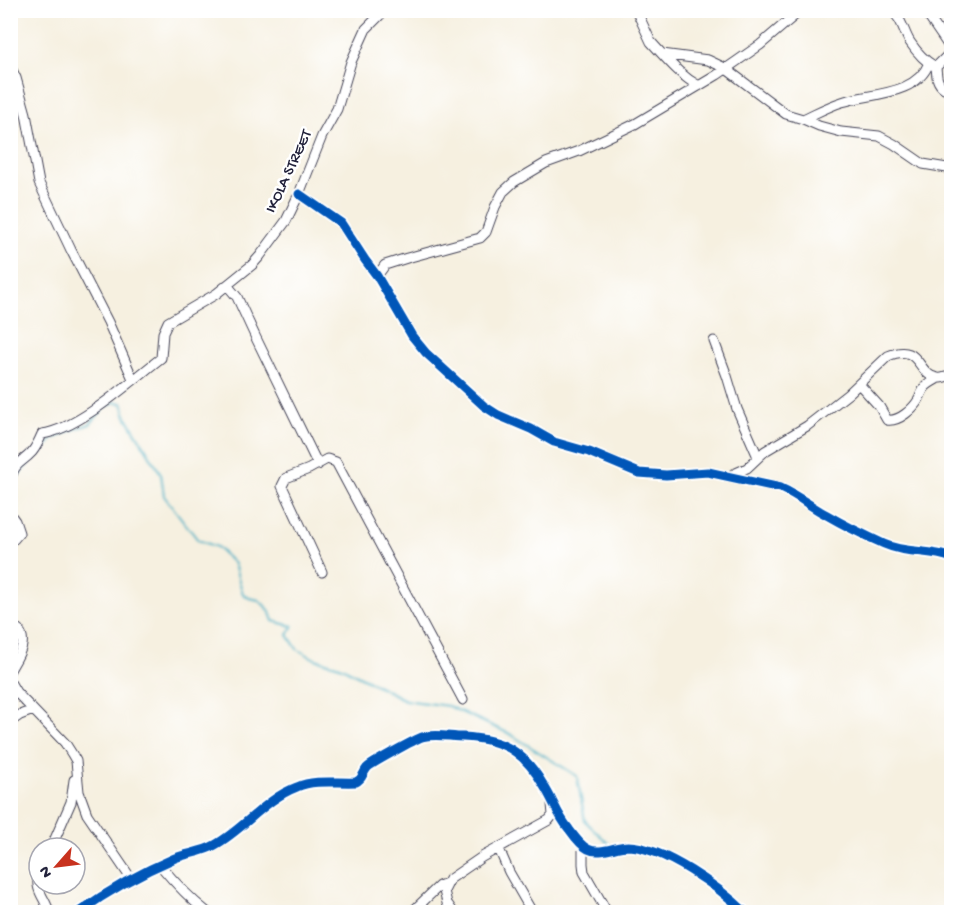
<svg xmlns="http://www.w3.org/2000/svg" width="962" height="923" font-family="'Gochi Hand',sans-serif">
<style>
.lines{fill:none;stroke-linecap:round;stroke-linejoin:round}
.stream{stroke:#46afc5;stroke-width:2}
.minor-casing{stroke:#424154;stroke-width:11}
.minor{stroke:#fff;stroke-width:9}
.cycleway-casing{stroke:#fff;stroke-width:13}
.cycleway{stroke:#0057b8;stroke-width:9}
.labels{text-anchor:middle;dominant-baseline:central;stroke-width:5;stroke-linejoin:round;paint-order:stroke}
.street-label{font-size:16px;fill:#22223b;stroke:#fff}
</style>
<rect width="100%" height="100%" fill="#fff"/>
<filter id="ink" filterUnits="userSpaceOnUse"><feTurbulence type="fractalNoise" baseFrequency=".0167" numOctaves="2"/><feDisplacementMap in="SourceGraphic" scale="12" xChannelSelector="R" yChannelSelector="G"/><feConvolveMatrix kernelMatrix="1 2 1 2 8 2 1 2 1" color-interpolation-filters="sRGB"/></filter>
<filter id="wash" filterUnits="userSpaceOnUse"><feTurbulence type="fractalNoise" baseFrequency=".008" numOctaves="4" result="noise"/><feDisplacementMap in="SourceGraphic" scale="24" xChannelSelector="R" yChannelSelector="G"/><feGaussianBlur stdDeviation="1.35" result="paint"/><feColorMatrix in="noise" values="0 0 0 0 0 0 0 0 0 0 0 0 0 0 0 0 0 1.4 0 .05"/><feComposite in="paint" operator="in"/></filter>
<g filter="url(#wash)">
<rect width="100%" height="100%" fill="#f6f0e0"/>
<g class="lines">
<path class="stream" d="M15,479L30,461L53,439L72,430L90,424L103,409L114,402L122,403L126,416L161,474L164,496L198,540L217,547L234,564L243,594L249,598L259,600L269,610L273,621L293,626L288,635L297,649L315,659L340,666L405,700L448,706L510,734L577,776L585,821L611,846"/>
</g>
</g>
<g filter="url(#ink)">
<g class="lines">
<defs>
<path id="minor" d="M636,10L651,42L662,54L708,60L725,68L786,114L803,119L819,126L841,132L879,136L894,144L923,164L947,168L952,167
M890,10C902,17 903,31 910,42C916,51 925,61 934,66
M924,10L952,51L936,67C937,76 936,82 944,88
M662,54C673,66 684,78 699,86
M10,66L16,78L26,114L39,183L71,250L108,322L133,379
M803,119C816,113 829,106 842,102C871,93 916,96 929,63
M299,194L341,223L365,260L377,276L412,336L426,353L484,406L498,415L531,429L554,442L589,452L639,473L666,475L708,472L781,488C797,495 810,506 825,514C844,525 864,535 884,544C906,554 930,549 952,558
M377,276L385,265L407,258L480,238L486,232L495,207L503,192L514,182L546,163L579,151L635,124L717,75L760,45L801,10
M227,285L237,297L256,338L318,465
M714,341L727,376L737,409L758,457
M859,384L879,406L887,420C899,422 913,409 919,399C921,395 922,390 926,386C929,383 934,381 938,378
M729,476L747,468L765,451L807,426L848,394L888,356C921,342 916,374 937,378C941,379 947,376 952,375
M10,481C15,461 20,465 32,452C36,447 39,441 42,434C79,429 131,381 161,358L163,333L168,322L216,294L252,265L260,256L286,221L299,194L322,136L337,109L351,62L366,29L385,10
M10,514L15,521L19,533L14,539L10,540
M322,572L282,486L286,478L309,469L327,459L336,462L463,700
M10,629H18C29,642 17,657 10,670
M10,682L16,692L65,743L72,754L76,761L79,792L87,814L132,880
M10,722L20,715L33,710
M583,847V864L584,872L607,912
M51,848L71,802L74,780
M499,849L509,872L532,912
M160,865C175,883 189,898 207,912
M39,875C34,890 46,899 49,912
M79,912C108,891 142,872 175,858C188,853 203,852 215,845C244,829 265,799 297,787C315,779 337,783 356,782C363,779 362,774 367,768C370,764 416,739 422,737C435,733 450,737 463,737C503,739 524,751 544,786C553,800 558,816 569,829C574,836 580,845 588,849C600,855 615,846 628,846C664,847 720,888 745,912
M412,912L439,886L447,883
M453,912L447,903L444,891L450,879L482,857L549,820L553,815L552,804"/>
</defs>
<use href="#minor" class="minor-casing"/>
<use href="#minor" class="minor"/>
<defs>
<path id="cycleway" d="M299,194L341,223L365,260L377,276L412,336L426,353L484,406L498,415L531,429L554,442L589,452L639,473L666,475L708,472L781,488C797,495 810,506 825,514C844,525 864,535 884,544C906,554 930,549 952,558
M79,912C108,891 142,872 175,858C188,853 203,852 215,845C244,829 265,799 297,787C315,779 337,783 356,782C363,779 362,774 367,768C370,764 416,739 422,737C435,733 450,737 463,737C503,739 524,751 544,786C553,800 558,816 569,829C574,836 580,845 588,849C600,855 615,846 628,846C664,847 720,888 745,912"/>
</defs>
<use href="#cycleway" class="cycleway-casing"/>
<use href="#cycleway" class="cycleway"/>
</g>
</g>
<g class="labels">
<g class="street-label">
<text transform="translate(290 172) rotate(-65)">IKOLA STREET</text>
</g>
</g>
<rect width="962" height="923" fill="none" stroke="#fff" stroke-width="36"/>
<g transform="translate(57 866) rotate(242)"><circle r="28" fill="#ffffff" stroke="#a7a7b1" stroke-width="1.5"/>
<path d="M0-4.5L10 22L0 15L-10 22Z" fill="#c8321e"/>
<text y="-9" font-size="16" font-weight="bold" text-anchor="middle" fill="#22223b">N</text>
</g>
</svg>
